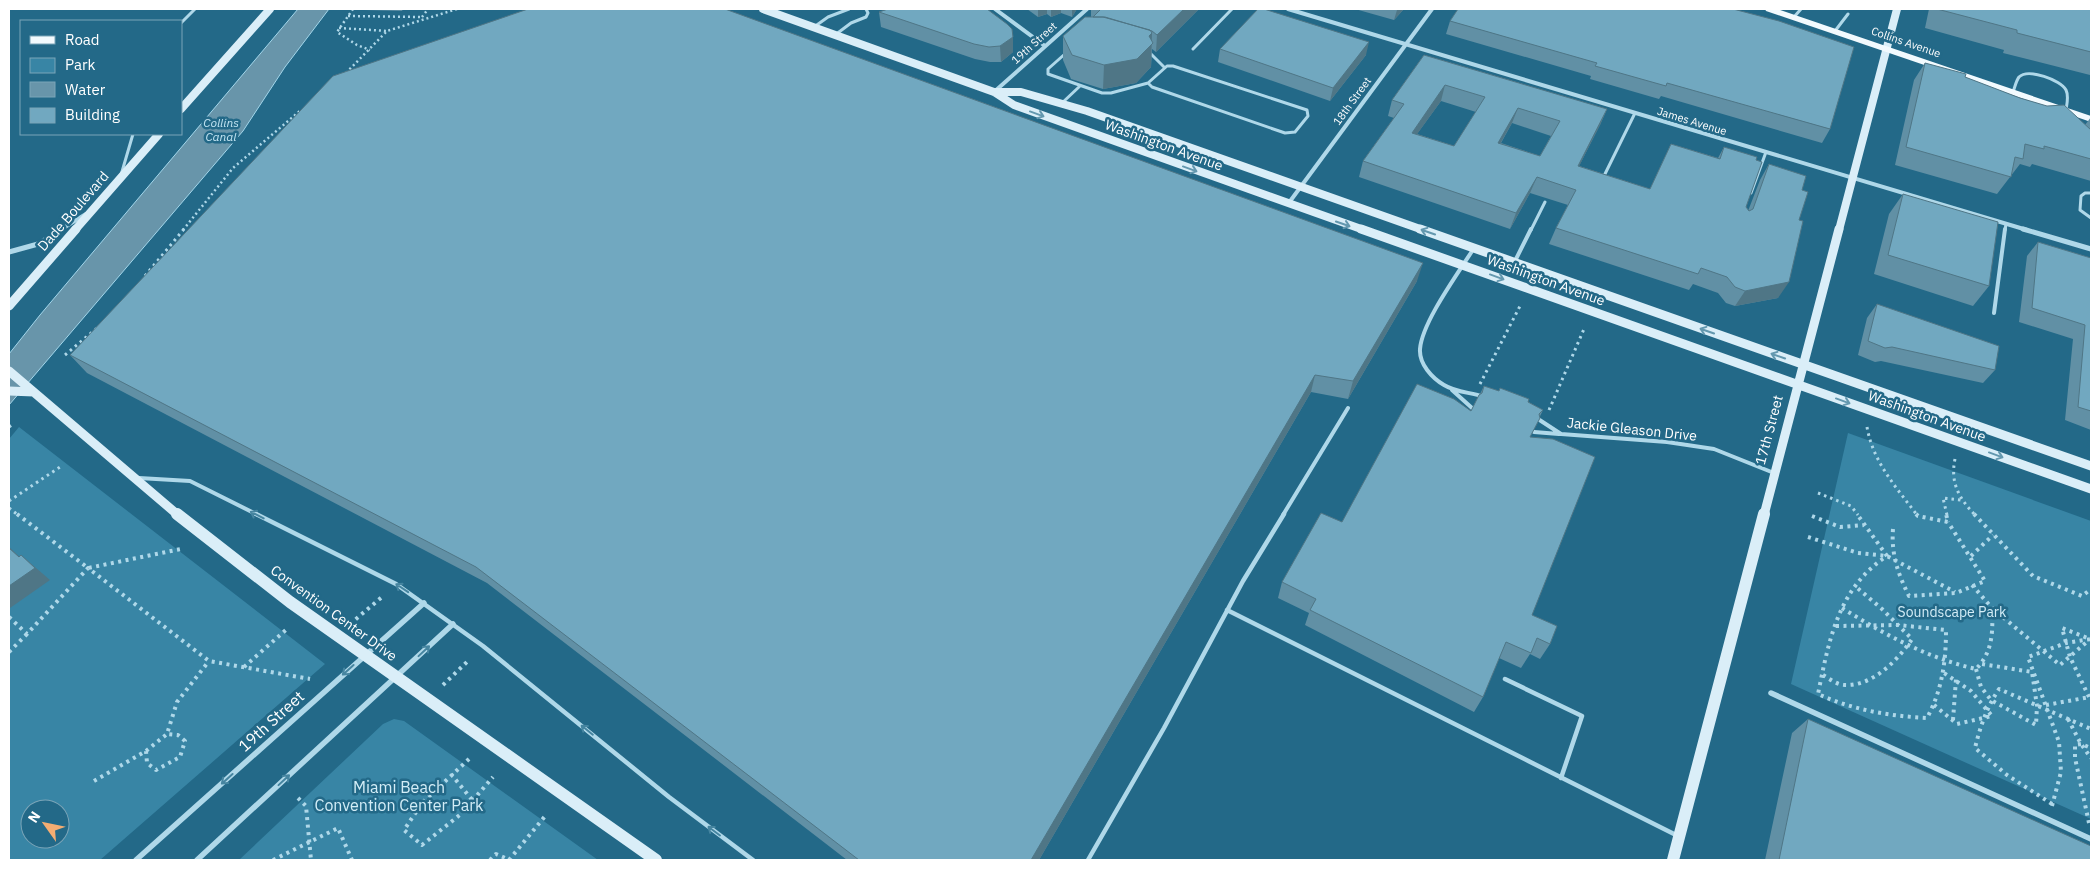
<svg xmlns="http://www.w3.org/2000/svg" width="2100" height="869" font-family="'IBM Plex Sans',sans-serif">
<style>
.green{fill:#3885a5;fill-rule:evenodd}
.water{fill:#6895aa;stroke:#a3d6ea}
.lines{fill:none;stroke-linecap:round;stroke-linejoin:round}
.path-far2{stroke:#afd8e9;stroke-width:2.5;stroke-dasharray:2 3;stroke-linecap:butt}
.path-far1{stroke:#afd8e9;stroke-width:3;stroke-dasharray:2.5 4;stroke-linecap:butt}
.path{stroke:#afd8e9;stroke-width:4;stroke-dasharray:3 4.5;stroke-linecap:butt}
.lane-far2{stroke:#afd8e9;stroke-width:3}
.lane-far1{stroke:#afd8e9;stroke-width:4}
.lane{stroke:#afd8e9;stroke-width:4.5}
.street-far2{stroke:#afd8e9;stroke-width:4}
.street-far1{stroke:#afd8e9;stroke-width:5}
.street{stroke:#afd8e9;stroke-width:5.5}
.secondary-far2{stroke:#daeef8;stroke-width:8}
.secondary-far1{stroke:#daeef8;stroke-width:9}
.secondary{stroke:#daeef8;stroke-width:12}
.primary{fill:#f2fafe;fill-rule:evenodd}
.wall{fill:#6190a5;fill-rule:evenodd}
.shaded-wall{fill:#4f7686}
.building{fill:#71a8c0;stroke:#4f7686;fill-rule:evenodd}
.oneway{stroke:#6398af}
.oneway2{stroke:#4685a0}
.labels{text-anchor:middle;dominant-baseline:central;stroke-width:5;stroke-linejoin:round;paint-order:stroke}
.far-street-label{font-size:11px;fill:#fff;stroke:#236988}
.far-water-label{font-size:12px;font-style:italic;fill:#c2e4f2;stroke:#236988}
.street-label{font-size:14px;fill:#fff;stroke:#236988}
.park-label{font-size:14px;fill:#d3edf7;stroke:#236988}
.near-street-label{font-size:16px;fill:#fff;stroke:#236988}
.near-park-label{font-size:16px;fill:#d3edf7;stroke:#236988}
</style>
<rect width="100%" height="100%" fill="#236988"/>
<path class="green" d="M19,427L325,664L100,860H9V439ZM30,809H60V839H30Z
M1848,433L2091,521V819L1791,684Z
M394,719L404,721L598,860H239L383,724Z"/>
<path class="water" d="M298,9H329L285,67L243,131L9,405V354L40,315Z"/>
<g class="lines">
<path class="path-far2" d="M353,9L337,32L357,45L370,50
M348,16L422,17
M422,17L428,9
M339,28L387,31
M346,73L387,31L457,9
M183,230L233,168L301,110"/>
<path class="path-far1" d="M145,276L184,229
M65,355L97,328
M1480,384L1520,306
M1549,410L1584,329
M9,427L12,425
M1867,427C1873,462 1896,487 1917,515
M1955,459C1950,483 1959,498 1975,515
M1818,493L1851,506L1858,515
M9,501L60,467
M9,508L18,515
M1947,515L1943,498L1961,500"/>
<path class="path" d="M17,514L88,568L181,549
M1916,514L1918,516L1948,522L1946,514
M1974,514L2033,576L2082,596L2091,589
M1812,516L1840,527L1864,525
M1893,529C1891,554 1898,574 1909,596L1956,593L1985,581L1948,522
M1808,537L1858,553L1887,556L1955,592
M1971,556L1993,535
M1972,585L1992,608L2060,665L2089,640
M1842,608C1884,634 1927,658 1976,669C1993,652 1993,631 1992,608
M9,617L27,634L88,568L209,661L310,679
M350,624L382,597
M1836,626L1898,625L1946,630C1946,662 1942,690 1927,718C1889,716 1853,710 1818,694C1829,640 1838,588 1887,556L1857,514
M9,652L27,634
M244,667L288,628
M1976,669L1981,687L1991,700L2036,725L2037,706L2032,672L1982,664
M1823,675C1830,679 1837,685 1845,685C1873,686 1898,660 1912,639L1882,609L1855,586
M443,685L470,659
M2089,697L2070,657L2062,628L2090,639
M1934,705L1957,724L1992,716L1971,691L1944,673
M2046,705L2090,697
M2068,719L2081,744L2091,758
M1953,720L1956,679
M146,751L167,734L177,702L209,661
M469,759L422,803L404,830L422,845L461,814L493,777
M451,774L473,801
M94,781L146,751L147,763L156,770L180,757L185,741L178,735L167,734
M298,798L306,806L311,860
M2052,804L2007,775L1975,748C1980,727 1987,707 1999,689L2091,729
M2052,806L2061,772L2059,742L2028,657L2066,643L2091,639
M2089,823L2075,758V745L2081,744L2091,748
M273,860L338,828L352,860
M490,860L496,854L510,860
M509,860L546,815"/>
<path class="lane-far2" d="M1794,17L1801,9
M181,23L195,9
M814,27L828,17L849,9
M1835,31L1848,14
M835,35L851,23L866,17L868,13L866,9
M1193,49L1232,9
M1148,51L1164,67
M1066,53L1048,69V74L1102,93H1111L1148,83
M1167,66H1173L1307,110L1308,116L1295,132L1285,133L1152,87L1148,83Z
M2013,92C2015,87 2016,81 2019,77C2028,68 2061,80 2066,90C2069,96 2067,104 2066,110
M1062,103L1080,86
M121,175L133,134
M1603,178L1635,113
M1751,193L1766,152
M2091,193H2085L2081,196L2080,210L2091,218
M1531,230L1545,202
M2005,230L2006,224"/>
<path class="lane-far1" d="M1474,248C1459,272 1422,322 1420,349C1419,364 1432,378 1444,385C1457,393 1471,392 1484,397
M1515,261L1531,229
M1994,313L2005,229
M1452,390L1472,408
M1535,417L1561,434L1667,442L1714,449L1774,473
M1534,432L1559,434
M139,478L190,481L258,515
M1283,515L1348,408"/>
<path class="lane" d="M256,514L396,584L483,646L669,797L753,860
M1227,610L1676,835
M1505,679L1582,716L1561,778
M1088,860L1164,728L1243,581L1284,514"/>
<path class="street-far2" d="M995,9L1045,46
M1288,9L2027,230
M994,92L1087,9
M1288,204L1432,9
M60,230L86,214"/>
<path class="street-far1" d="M2023,229L2091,249
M9,252L38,244L62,229"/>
<path class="street" d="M1771,693L2091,839
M136,860L424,603
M197,860L453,624"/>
<path class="secondary-far2" d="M763,9L994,92L1014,105L1364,230
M994,92H1021L1087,111L1423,230
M181,109L270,9
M75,230L159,134
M1839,230L1897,9"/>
<path class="secondary-far1" d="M1361,229L2091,489
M1420,229L2091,466
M9,306L76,229
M9,371L178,515
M9,391L34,392
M1764,515L1839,229"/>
<path class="secondary" d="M177,514L290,602L656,860
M1673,860L1764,514"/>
<path class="primary" d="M1765,9H1777L2091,116V122L1766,11Z"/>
</g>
<path class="wall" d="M363,9H403L402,11L364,10Z
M1027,9H1077L1072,17L1061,13L1051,17L1047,14L1038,17Z
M1091,9H1199L1156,52L1152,49L1151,67L1136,83L1103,89L1071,79L1063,60V36L1091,17Z
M1355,9H1404L1394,20Z
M1929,9H2091V85H2090V75L2003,53L2004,50L1925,28Z
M879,12L1013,37V52L1001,62H990L975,59L881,27Z
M1450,21L1830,129L1822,143L1661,96L1659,99L1590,79L1591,76L1446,34Z
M1220,49L1366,55L1330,101L1218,62Z
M1424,55L1607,109L1600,125L1579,166L1650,189L1671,144L1718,158L1724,147L1756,160L1746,207L1748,211L1760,180L1769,164L1802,190L1799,220L1778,298L1735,306L1726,303L1718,293L1693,284L1689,290L1549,244L1556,228L1568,205L1530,193L1510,229L1359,177L1363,161L1394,118L1388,116L1392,100ZM1441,101L1476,112L1454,146L1417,134ZM1512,123L1551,136L1540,156L1501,143Z
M1925,63L1965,77L2085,125L2091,117V181L2032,164L2030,167L2020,164L1997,194L1895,165L1914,80Z
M1903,194L1989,286L1973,306L1874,274L1889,214Z
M2038,242L2091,258V430L2065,420L2073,339L2019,322L2027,256Z
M1417,281L1348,399L1311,392L1039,860H847L487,583L87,373L70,355Z
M1877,304L1995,370L1983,383L1881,361L1875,362L1858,355L1867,318Z
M1484,386L1528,402L1543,410L1530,437L1532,615L1550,644L1540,659L1530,654L1521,668L1499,658L1483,697L1474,712L1305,625L1309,613L1278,598L1282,582L1342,522L1471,411L1480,394Z
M1808,719L2091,860H1765L1792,733Z"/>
<path class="shaded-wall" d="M1038,9H1047V14L1038,17Z
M1051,9H1061V13L1051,17Z
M1072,9H1077L1072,17Z
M1184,9H1199L1156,52L1157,35Z
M1398,9H1404L1394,20L1397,10Z
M1152,33L1151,67L1136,83L1103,89L1104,65L1149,36Z
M1013,37V52L1001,62L1000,46Z
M1369,42L1366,55L1330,101L1333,88Z
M1445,85L1441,101L1407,148L1412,133Z
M1518,108L1512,123L1492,158L1498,143Z
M1607,109L1600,125L1571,182L1578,166Z
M1537,177L1530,193L1510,229L1516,213Z
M1423,263L1417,281L1348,399L1353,381Z
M1789,282L1778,298L1735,306L1745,291Z
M1315,375L1311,392L1039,860H1031Z
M9,547L33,569L21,555L50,580L10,608L9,607Z"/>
<path class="building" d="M528,9H725L1423,263L1353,381L1315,375L1031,860H859L476,567L70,355L333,76Z
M888,9H987L1007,24L1012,29L1013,37L1000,46L989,47L974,44L879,12Z
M1100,9H1184L1157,35L1152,31L1105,17H1093L1101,9Z
M1258,9H1264L1369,42L1333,88L1220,49Z
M1458,9H1733L1779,21L1854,47L1830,129L1667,83L1666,86L1595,66L1597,63L1450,21Z
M1937,9H2091V52L2017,33V30Z
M1085,17H1103L1150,30L1152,33L1149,36L1153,43L1137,59L1104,65L1072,55L1063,36Z
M1424,55L1607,109L1578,166L1650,189L1671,144L1720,159L1724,147L1757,157L1756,160L1762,162L1746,207L1749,211L1753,209L1769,164L1806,176L1802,190L1808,192L1799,220L1803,221L1789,282L1745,291L1735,287L1727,277L1701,268L1698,274L1556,228L1576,190L1537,177L1516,213L1363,161L1404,104L1392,100ZM1445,85L1485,97L1454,146L1412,133ZM1518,108L1560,121L1540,156L1498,143Z
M1925,63L1966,74L1965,77L2020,98L2047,106L2064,105L2091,130V159L2044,146V149L2025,144L2023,159L2015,157L2011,177L1906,147Z
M1903,194L1998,222L1989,286L1888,255Z
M2038,242L2091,258V411L2078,407L2085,325L2032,308Z
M1877,304L1999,346L1995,370L1892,347L1885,348L1868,341Z
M1417,384L1454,399L1471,411L1479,395L1482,393L1484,386L1499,391L1500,388L1529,399L1528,402L1543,410L1539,414L1540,418L1530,437L1553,439L1595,457L1532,615L1557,626L1550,644L1537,638L1531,653L1506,642L1483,697L1310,610L1316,599L1282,582L1321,513L1342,522Z
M9,548L19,557L21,555L35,568L9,586Z
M1808,719L2091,846V860H1779Z"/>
<defs><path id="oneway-shaft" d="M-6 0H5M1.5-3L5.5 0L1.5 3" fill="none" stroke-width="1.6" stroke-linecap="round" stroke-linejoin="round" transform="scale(1.25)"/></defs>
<g class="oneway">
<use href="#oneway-shaft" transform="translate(1037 114) rotate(20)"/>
<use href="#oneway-shaft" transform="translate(1190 169) rotate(20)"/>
<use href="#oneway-shaft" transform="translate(1343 224) rotate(19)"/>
<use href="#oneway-shaft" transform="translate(1428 232) rotate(-161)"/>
<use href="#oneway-shaft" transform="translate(1497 277) rotate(20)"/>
<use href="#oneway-shaft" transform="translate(1707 331) rotate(-161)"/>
<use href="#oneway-shaft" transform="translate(1778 356) rotate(-161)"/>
<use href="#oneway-shaft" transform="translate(1843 401) rotate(20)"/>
<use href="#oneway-shaft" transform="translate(1996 455) rotate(20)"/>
</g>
<g class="oneway2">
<use href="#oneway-shaft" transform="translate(257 515) rotate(-153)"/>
<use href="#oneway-shaft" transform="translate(402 588) rotate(-146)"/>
<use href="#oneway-shaft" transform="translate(424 651) rotate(-43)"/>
<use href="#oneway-shaft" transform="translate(348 670) rotate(138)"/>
<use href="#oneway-shaft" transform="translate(587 730) rotate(-141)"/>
<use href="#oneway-shaft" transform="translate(227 779) rotate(138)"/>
<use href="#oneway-shaft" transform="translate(284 780) rotate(-43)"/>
<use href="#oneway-shaft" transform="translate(714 831) rotate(-143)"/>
</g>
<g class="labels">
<g class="far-street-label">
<text transform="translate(1906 42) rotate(19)">Collins Avenue</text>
<text transform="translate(1034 43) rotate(-42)">19th Street</text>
<text transform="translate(1352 101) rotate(-54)">18th Street</text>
<text transform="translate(1692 121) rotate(17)">James Avenue</text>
</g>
<g class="far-water-label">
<text x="221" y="122">Collins<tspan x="221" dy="14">Canal</tspan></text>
</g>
<g class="street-label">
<text transform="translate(1164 145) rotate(20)">Washington Avenue</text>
<text transform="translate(73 211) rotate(-49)">Dade Boulevard</text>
<text transform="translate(1546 280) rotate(20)">Washington Avenue</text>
<text transform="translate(1927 416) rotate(20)">Washington Avenue</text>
<text transform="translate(1632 429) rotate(6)">Jackie Gleason Drive</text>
<text transform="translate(1769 430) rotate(-75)">17th Street</text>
<text transform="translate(334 613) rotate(36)">Convention Center Drive</text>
</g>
<g class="park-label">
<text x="1952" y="612">Soundscape Park</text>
</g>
<g class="near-street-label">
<text transform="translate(271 721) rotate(-42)">19th Street</text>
</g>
<g class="near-park-label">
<text x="399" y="787">Miami Beach<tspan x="399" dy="18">Convention Center Park</tspan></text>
</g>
</g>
<rect width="2100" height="869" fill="none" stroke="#ffffff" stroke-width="20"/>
<rect x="20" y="20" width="162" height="115" fill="#236988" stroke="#7ba5b8"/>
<rect x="30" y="36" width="25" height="8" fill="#f2fafe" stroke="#7ba5b8"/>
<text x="65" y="45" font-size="15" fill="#ffffff">Road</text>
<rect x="30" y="58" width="25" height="15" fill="#3885a5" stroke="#7ba5b8"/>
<text x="65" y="70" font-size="15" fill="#ffffff">Park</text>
<rect x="30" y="82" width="25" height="15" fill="#6895aa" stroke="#7ba5b8"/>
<text x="65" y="95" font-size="15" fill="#ffffff">Water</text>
<rect x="30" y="108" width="25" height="15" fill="#71a8c0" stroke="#7ba5b8"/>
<text x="65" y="120" font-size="15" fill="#ffffff">Building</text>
<g transform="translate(45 824) rotate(303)"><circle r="24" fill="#236988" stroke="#7ba5b8"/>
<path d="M0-4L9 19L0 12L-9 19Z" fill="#f4ad72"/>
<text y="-8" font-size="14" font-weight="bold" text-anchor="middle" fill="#ffffff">N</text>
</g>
</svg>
